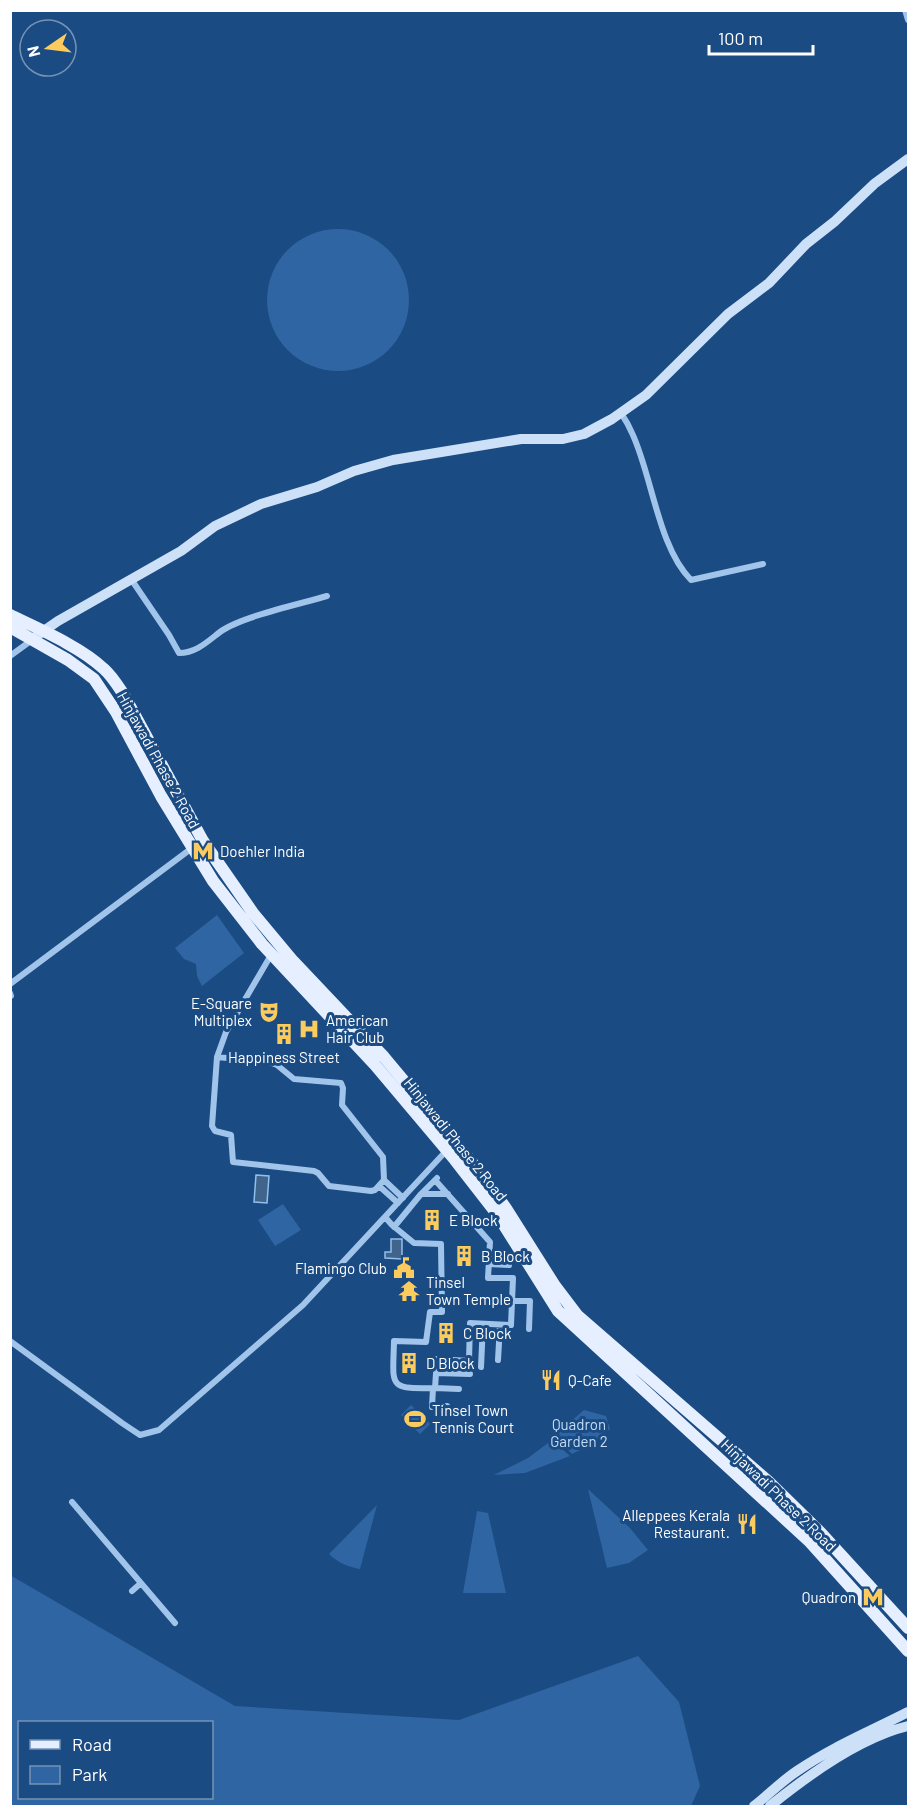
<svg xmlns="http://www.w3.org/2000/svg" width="919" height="1817" font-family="Barlow,sans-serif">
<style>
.green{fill:#2e65a2;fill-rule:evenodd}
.water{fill:#40648c;stroke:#93bfed;stroke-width:1.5}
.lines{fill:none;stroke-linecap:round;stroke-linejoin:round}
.street{stroke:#a1c4eb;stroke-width:6}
.secondary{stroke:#cce0f8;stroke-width:10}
.primary{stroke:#e5efff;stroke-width:12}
.labels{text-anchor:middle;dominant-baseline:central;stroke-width:6;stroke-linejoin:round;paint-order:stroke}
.street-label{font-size:15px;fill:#fff;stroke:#1b4b83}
.poi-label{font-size:15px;fill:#fff;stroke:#1b4b83;text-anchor:start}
.park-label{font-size:15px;fill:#c5ddf8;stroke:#1b4b83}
</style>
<rect width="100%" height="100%" fill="#1b4b83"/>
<path class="green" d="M267 300a71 71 0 1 1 142 0a71 71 0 1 1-142 0Z
M217,915L244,953L202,986L197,976L196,964L184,959L175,948Z
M283,1204L301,1230L275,1246L258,1220Z
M411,1405L430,1424L420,1434L401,1415Z
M584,1410L606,1416L610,1429L588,1446L572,1454L554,1436Z
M552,1440L570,1456L525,1473L494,1475L528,1458Z
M588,1489L630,1528L648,1550L629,1563L607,1568Z
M377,1505L360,1569C349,1567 338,1563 329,1554Z
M477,1511L488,1513L506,1593H463Z
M10,1575L235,1706L459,1720L638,1656L679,1702L700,1786L691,1806H11ZM20,1722H212V1798H20Z"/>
<path class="water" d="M256,1175L269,1176L267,1203L254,1202Z
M391,1239H402V1259L385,1258V1252H391Z"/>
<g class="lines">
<path class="street" d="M905,10L908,20
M621,413C625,419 629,426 632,433C652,475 658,547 691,580L763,564
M131,579L169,635L179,653C196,653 207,642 220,632C240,617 300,604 327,596
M10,656L32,640
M10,984L192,848
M10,993L11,996
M217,1057L212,1126L215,1131L231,1135L233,1162L314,1171L318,1173L329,1186L371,1191L375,1190L384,1180L383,1157L342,1105L343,1088L341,1083L294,1079L277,1065L269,1062L217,1057L226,1032L271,955
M384,1180L403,1198
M379,1186L398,1203
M421,1194L437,1178
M385,1217L392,1225L414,1243L441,1244L442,1312H430L426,1342L394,1341C393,1387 387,1389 435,1388L437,1359L469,1361L470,1323L511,1325L513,1278H488L490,1242L435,1180
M394,1227L421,1194H448
M489,1264L509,1265
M512,1301H530L529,1329
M10,1341L122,1423L140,1435L159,1430L303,1305L447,1150
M498,1360L500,1325
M481,1367L483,1324
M436,1373L470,1374
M433,1388L432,1407L447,1406
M435,1388L459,1389
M72,1502L175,1623
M132,1591L141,1583"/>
<path class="secondary" d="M32,639L58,621L181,551L215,526L261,504L317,487L354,471L393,460L521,439H563L584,434L612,419L646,395L728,314L769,283L806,244L834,222L874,184L908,159
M754,1806C768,1795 782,1781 797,1771C832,1747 871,1731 908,1712
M770,1806C807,1776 862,1737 908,1726"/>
<path class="primary" d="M10,615C39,629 81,647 104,669C112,676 118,686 124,695L203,841L253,913L293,961L384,1057L485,1178L507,1210L555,1286L577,1315L769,1482L821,1533L908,1628
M10,627L68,660L94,679L116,712L161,796L213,881L262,944L375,1065L455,1160L497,1214L558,1311L809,1541L908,1651"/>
</g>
<defs>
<symbol id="metro-bare" viewBox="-9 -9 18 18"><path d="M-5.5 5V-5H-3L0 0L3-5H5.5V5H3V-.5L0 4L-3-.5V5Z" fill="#fccb5d" stroke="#1b4b83" stroke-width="2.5" paint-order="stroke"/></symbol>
<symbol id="theatre-bare" viewBox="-9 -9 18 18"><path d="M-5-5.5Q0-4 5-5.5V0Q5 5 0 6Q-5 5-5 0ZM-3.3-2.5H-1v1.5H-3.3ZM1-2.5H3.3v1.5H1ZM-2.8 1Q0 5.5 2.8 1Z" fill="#fccb5d" stroke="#1b4b83" stroke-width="2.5" paint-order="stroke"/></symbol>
<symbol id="hospital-bare" viewBox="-9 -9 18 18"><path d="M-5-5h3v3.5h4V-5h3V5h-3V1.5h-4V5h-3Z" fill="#fccb5d" stroke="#1b4b83" stroke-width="2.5" paint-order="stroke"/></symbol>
<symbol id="building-bare" viewBox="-9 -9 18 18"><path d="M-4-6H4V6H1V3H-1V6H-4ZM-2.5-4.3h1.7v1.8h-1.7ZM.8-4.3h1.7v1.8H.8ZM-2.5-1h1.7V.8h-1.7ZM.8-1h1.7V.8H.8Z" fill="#fccb5d" stroke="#1b4b83" stroke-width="2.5" paint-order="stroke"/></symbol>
<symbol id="civic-bare" viewBox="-9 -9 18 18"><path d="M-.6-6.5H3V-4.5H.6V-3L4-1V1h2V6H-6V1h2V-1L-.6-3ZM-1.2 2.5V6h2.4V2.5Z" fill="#fccb5d" stroke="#1b4b83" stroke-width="2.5" paint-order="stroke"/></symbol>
<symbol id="temple-bare" viewBox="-9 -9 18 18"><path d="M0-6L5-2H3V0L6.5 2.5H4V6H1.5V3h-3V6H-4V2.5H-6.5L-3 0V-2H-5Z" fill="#fccb5d" stroke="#1b4b83" stroke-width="2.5" paint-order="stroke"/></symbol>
<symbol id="restaurant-bare" viewBox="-9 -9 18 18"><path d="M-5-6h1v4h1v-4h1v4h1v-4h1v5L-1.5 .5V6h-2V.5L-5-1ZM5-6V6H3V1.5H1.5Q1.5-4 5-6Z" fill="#fccb5d" stroke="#1b4b83" stroke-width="2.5" paint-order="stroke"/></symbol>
<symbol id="stadium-bare" viewBox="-9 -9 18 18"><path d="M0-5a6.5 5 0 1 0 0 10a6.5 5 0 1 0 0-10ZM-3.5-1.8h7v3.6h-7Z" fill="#fccb5d" stroke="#1b4b83" stroke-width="2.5" paint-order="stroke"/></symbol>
</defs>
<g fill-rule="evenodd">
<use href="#metro-bare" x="188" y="836" width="30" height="30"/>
<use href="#theatre-bare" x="254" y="997" width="30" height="30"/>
<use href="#hospital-bare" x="294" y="1014" width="30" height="30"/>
<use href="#building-bare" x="269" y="1019" width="30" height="30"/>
<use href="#building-bare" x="417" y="1205" width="30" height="30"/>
<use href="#building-bare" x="449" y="1241" width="30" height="30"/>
<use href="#civic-bare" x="389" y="1253" width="30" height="30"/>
<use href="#temple-bare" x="394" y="1276" width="30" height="30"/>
<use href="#building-bare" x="431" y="1318" width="30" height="30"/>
<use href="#building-bare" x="394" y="1348" width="30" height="30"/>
<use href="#restaurant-bare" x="536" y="1365" width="30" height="30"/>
<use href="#stadium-bare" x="400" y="1404" width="30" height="30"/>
<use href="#restaurant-bare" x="732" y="1509" width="30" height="30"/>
<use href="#metro-bare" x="858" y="1582" width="30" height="30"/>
</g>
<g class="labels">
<g class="street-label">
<text transform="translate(159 760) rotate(61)">Hinjawadi Phase 2 Road</text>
<text transform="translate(456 1139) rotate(51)">Hinjawadi Phase 2 Road</text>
<text transform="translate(779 1495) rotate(44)">Hinjawadi Phase 2 Road</text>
</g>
<g class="poi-label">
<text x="220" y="851">Doehler India</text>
<text x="252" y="1003" text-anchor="end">E-Square<tspan x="252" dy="17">Multiplex</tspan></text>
<text x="326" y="1020">American<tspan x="326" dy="17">Hair Club</tspan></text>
<text x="284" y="1057" text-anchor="middle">Happiness Street</text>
<text x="449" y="1220">E Block</text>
<text x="481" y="1256">B Block</text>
<text x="387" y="1268" text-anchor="end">Flamingo Club</text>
<text x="426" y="1282">Tinsel<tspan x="426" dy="17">Town Temple</tspan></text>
<text x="463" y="1333">C Block</text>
<text x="426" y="1363">D Block</text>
<text x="568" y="1380">Q-Cafe</text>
<text x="432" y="1410">Tinsel Town<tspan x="432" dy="17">Tennis Court</tspan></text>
<text x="730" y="1515" text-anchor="end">Alleppees Kerala<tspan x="730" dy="17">Restaurant.</tspan></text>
<text x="856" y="1597" text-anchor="end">Quadron</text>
</g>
<g class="park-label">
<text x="579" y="1424">Quadron<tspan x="579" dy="17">Garden 2</tspan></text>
</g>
</g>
<rect width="919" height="1817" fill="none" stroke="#ffffff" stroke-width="24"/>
<rect x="18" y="1721" width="195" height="78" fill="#1b4b83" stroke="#7693b5" stroke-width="1.5"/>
<rect x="30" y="1740" width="30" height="9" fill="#e5efff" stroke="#7693b5" stroke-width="1.5"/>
<text x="72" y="1751" font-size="18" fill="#ffffff">Road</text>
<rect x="30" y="1766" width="30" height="18" fill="#2e65a2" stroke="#7693b5" stroke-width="1.5"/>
<text x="72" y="1781" font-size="18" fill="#ffffff">Park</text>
<g transform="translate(48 48) rotate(256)"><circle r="28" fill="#1b4b83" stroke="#7693b5" stroke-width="1.5"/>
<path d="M0-4.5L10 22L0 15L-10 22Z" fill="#fccb5d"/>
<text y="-9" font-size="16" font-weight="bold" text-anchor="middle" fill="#ffffff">N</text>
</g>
<path d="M709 45v9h104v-9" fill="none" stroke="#ffffff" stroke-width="3"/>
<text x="718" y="45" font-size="18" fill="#ffffff" stroke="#1b4b83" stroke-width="4.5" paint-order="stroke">100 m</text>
</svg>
